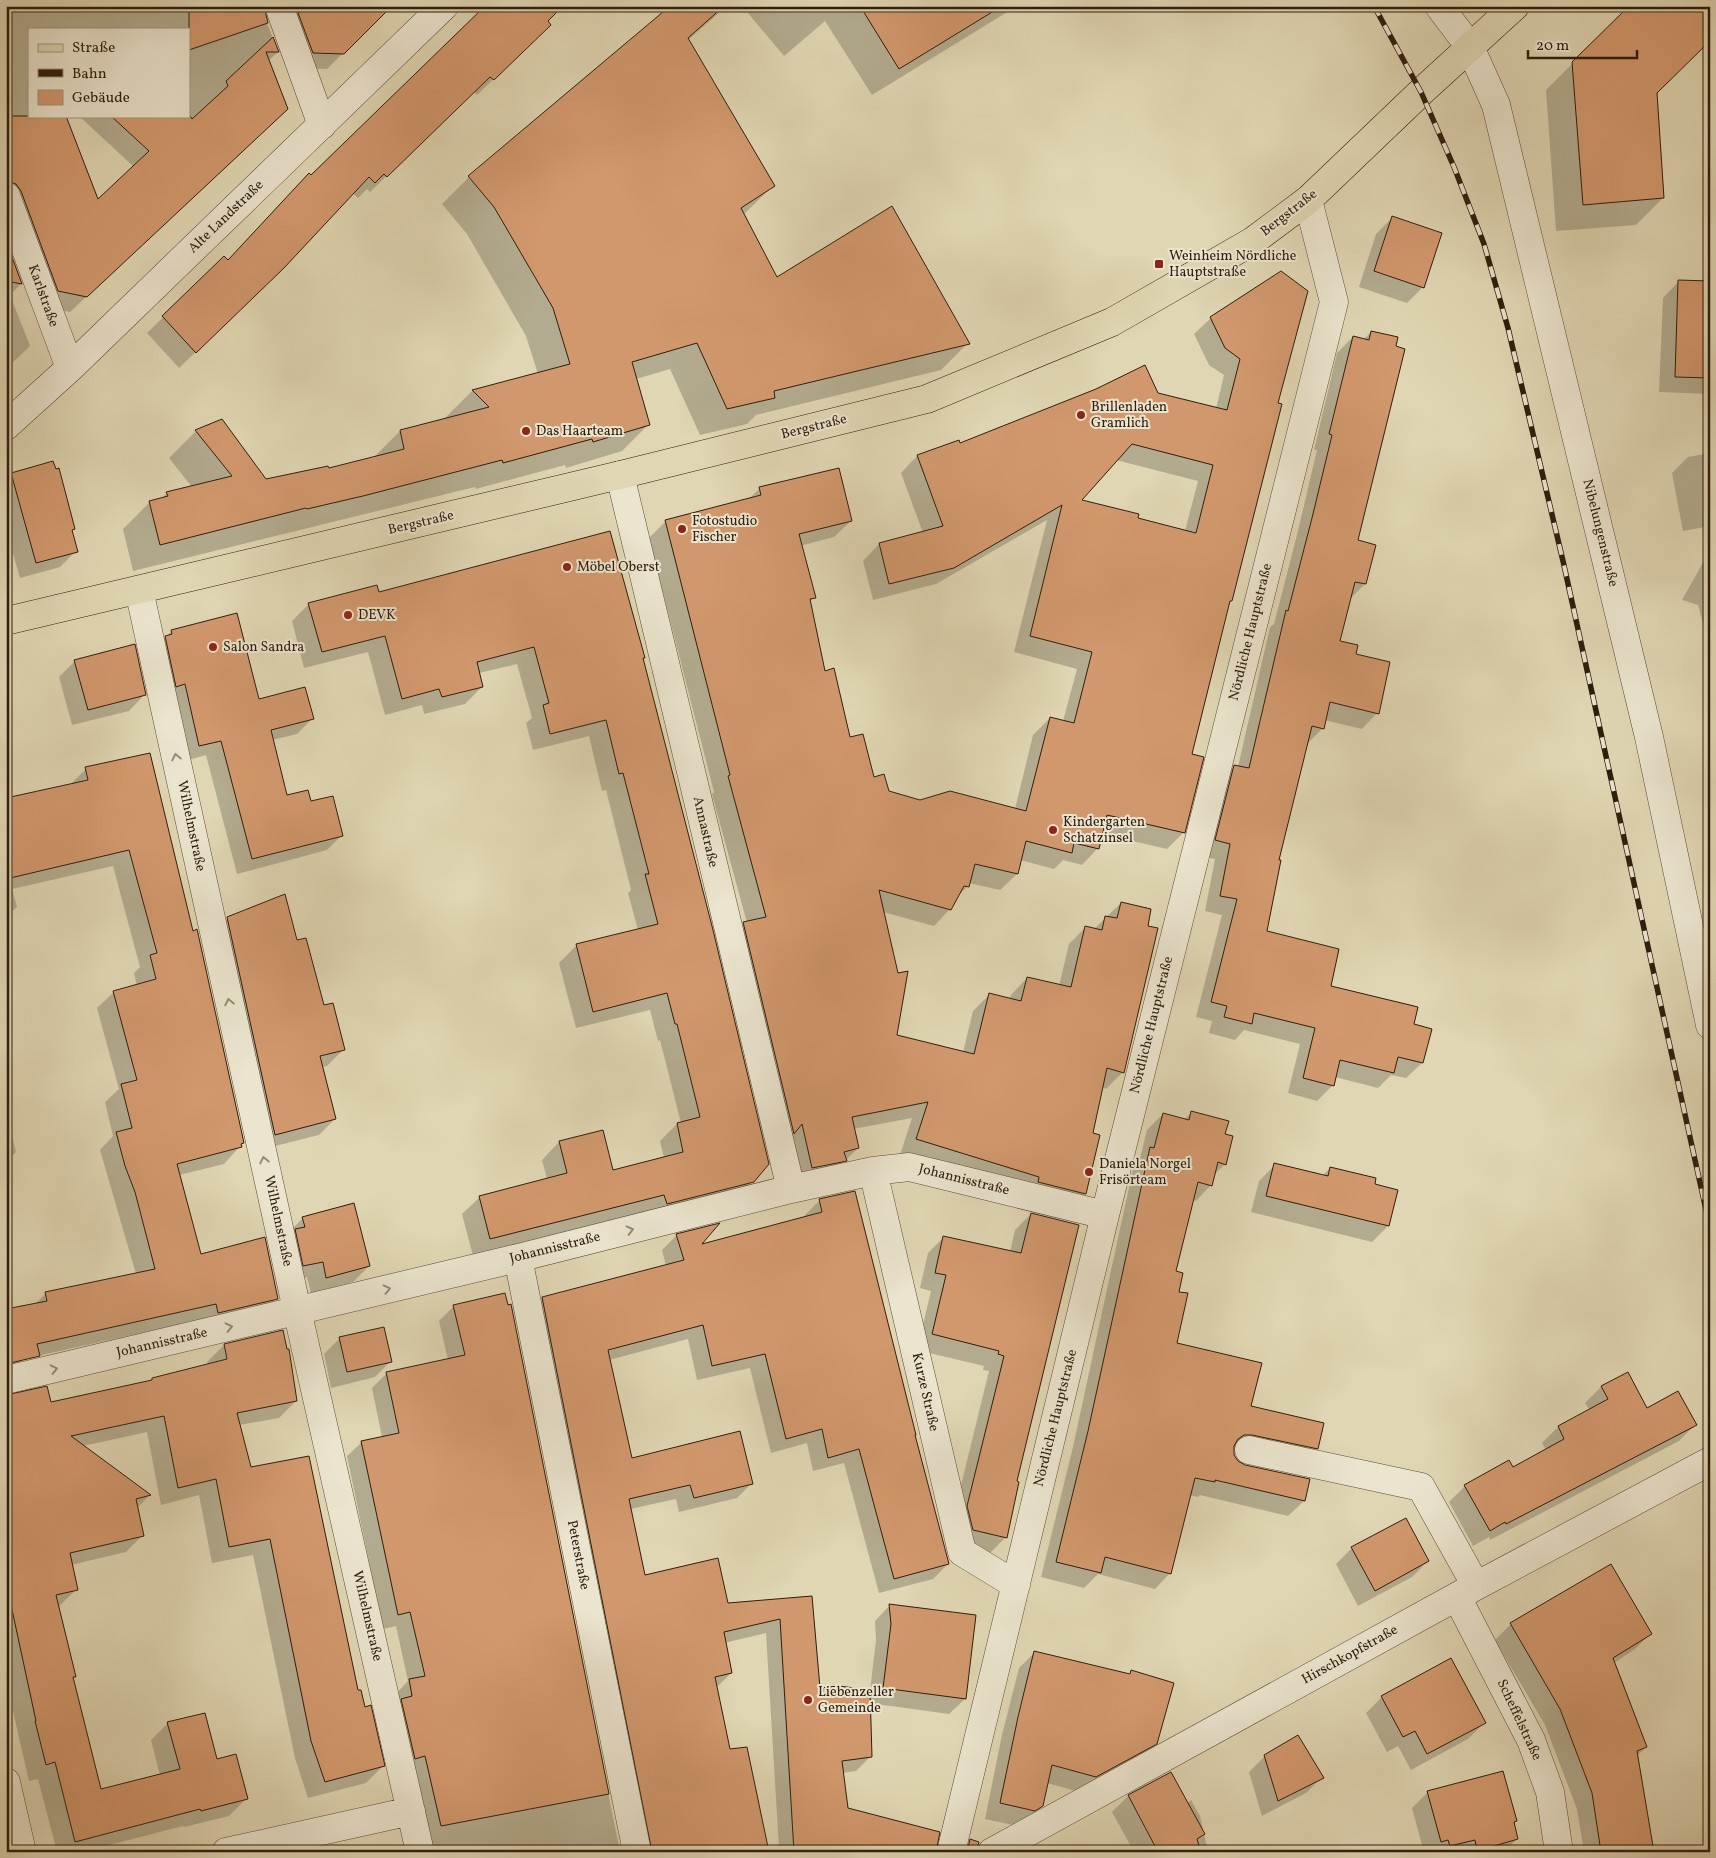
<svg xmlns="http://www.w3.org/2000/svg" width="1716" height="1858" font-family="Vollkorn,serif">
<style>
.shadow{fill:#0003;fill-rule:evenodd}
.building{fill:#d2986d;stroke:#2f1d0d;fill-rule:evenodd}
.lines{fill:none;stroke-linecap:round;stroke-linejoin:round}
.minor-casing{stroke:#5b4b36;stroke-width:29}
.major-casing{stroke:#2f1d0d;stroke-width:29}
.minor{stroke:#ebe4ce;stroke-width:28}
.major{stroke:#e0d6b3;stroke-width:28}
.rail-casing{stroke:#2f1d0d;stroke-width:5.5}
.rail{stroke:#ebe4ce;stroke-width:4;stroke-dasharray:11;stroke-linecap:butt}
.oneway{stroke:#968a77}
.poi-dot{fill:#8f2418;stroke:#ebe4ce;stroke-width:2}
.labels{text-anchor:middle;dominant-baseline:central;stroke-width:4;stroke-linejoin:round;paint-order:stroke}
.street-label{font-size:14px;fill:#2f1d0d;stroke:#ebe4ce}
.poi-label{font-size:14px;fill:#2f1d0d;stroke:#ebe4ce;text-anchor:start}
</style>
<rect width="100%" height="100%" fill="#e0d6b3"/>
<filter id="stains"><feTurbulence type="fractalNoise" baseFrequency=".004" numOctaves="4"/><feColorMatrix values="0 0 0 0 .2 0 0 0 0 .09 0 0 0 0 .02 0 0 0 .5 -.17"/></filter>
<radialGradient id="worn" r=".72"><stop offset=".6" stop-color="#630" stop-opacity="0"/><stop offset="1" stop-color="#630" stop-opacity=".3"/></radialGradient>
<path class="shadow" d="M6,6H249L264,15L278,52L268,61L270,124L70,312L42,306L6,209ZM29,29H189V116H79L134,167L97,201L29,116Z
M291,6H393L389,11L387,9L327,69L297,68Z
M666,6H727L688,40L774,185L743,215L777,279L968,343L941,370L756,415L747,424L700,435L670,369L636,379L649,424L622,451L566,468L565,465L476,489L475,487L133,571L123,529L150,502L161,499L167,493L192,487L169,458L196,431L265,480L328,470L373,458L400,431L447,419L445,418L472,391L538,374L526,336L467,234L442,204L469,177L668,9Z
M742,6H1017L872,95L825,21L784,56Z
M1630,6L1655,93L1663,198L1636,225L1556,231L1546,90Z
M533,41L477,95L474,92L370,192L367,189L358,198L353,193L283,268L179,368L147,333L224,258L227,261L312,177Z
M1392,218L1423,287L1407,303L1359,287L1376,234Z
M6,245L21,284L10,295L30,346L6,369Z
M1679,281L1710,283V394L1659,392L1663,298Z
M1211,318L1277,404L1231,601L1228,604L1190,755L1184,832L1167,849L1102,834L1098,848L1082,865L1063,860L1054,869L1020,860L1017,874L1000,890L969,883L968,886L956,898L950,909L934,926L883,912L895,1036L963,1052L973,1011L989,995L1009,1000L1011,995L1027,978L1059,986L1069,944L1086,927L1094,929L1121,903L1123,1072L1106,1089L1102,1087L1092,1134L1085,1194L1068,1210L900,1155L912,1118L853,1129L858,1148L829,1177L796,1184L727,940L747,923L712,794L714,792L649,538L666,521L748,500L760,488L851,521L834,537L800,546L814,597L809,603L824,672L849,738L873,779L888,792L920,801L1015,809L1033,735L1050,718L1063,721L1077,669L1014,652L1047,520L936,584L873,600L863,561L879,544L923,533L901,473L917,456L958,441L960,445L1157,394L1216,409L1224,375L1209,365L1194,334ZM1116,460L1198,481L1185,531L1136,519L1080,500Z
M1371,332L1357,541L1365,584L1350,599L1339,642L1355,655L1377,713L1362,729L1324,720L1323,728L1307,744L1278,861L1265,932L1422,1063L1406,1078L1391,1075L1378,1088L1335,1077L1333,1085L1317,1101L1288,1093L1300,1044L1244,1030L1235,1040L1209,1033L1212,1021L1196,1017L1222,915L1205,911L1215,859L1200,856L1219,782L1234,766L1238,767L1270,627L1274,624L1298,531L1317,450H1314L1337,353L1353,337L1363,340Z
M1710,453V526L1683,531L1672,473L1688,457Z
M11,474L74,529L71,532L76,551L60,567L20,578L6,529V479Z
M1710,550V630L1705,631L1698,605L1682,600Z
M378,593L642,659L753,1181L735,1199L473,1256L462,1214L480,1197L547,1179L542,1160L559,1142L602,1131L612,1171L664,1158L660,1141L677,1124L681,1123L660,1040L658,1041L650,1010L576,1028L559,963L577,945L638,930L628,893L631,890L606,790L602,791L589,736L533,750L526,723L532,718L517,664L479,673L482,687L465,704L424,714L422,705L385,715L368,652L304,668L292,621L309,604Z
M172,631L258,701L312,719L297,734L272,740L286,797L310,803L342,835L327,850L237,874L206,755L185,761L151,652Z
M75,661L145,694L129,711L72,725L59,677Z
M149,754L243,1143L224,1164L179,1175L200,1255L276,1299L260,1315L200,1320L23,1359L20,1363L6,1366V1311L34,1305L45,1294L136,1274L100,1150L113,1136L105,1102L119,1089L97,1008L114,992L137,986L134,973L140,967L113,866L12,889L17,907L6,917V848L86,769Z
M228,918L296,942L323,1007L343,1050L327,1066L322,1067L335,1119L319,1135L259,1150L211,934Z
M6,1023L9,1034L6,1036Z
M6,1111L16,1152L6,1162Z
M1191,1113L1224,1134L1225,1164L1213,1176L1211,1185L1196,1201L1192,1200L1174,1272L1178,1293L1176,1344L1250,1407L1316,1448L1301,1464L1233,1450V1456L1237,1462L1245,1466L1309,1480L1304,1501L1288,1516L1200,1495L1198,1497L1189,1495L1170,1573L1155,1589L1098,1574L1084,1588L1041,1577L1073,1447L1134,1164L1140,1158L1147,1130L1163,1114L1184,1120Z
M1275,1165L1322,1176L1330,1168L1373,1185L1388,1226L1372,1242L1251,1212L1259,1181Z
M820,1200L915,1434L948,1564L933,1579L879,1593L844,1463L813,1471L807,1443L771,1453L750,1368L697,1380L688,1339L609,1360L631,1460L752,1483L737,1498L679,1512L676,1499L630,1509L644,1577L728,1604L810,1597L819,1689L870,1691L876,1640L875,1621L890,1605L965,1699L949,1714L869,1703L871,1756L856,1771L842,1773L847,1809L926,1852H636L528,1312L542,1298L666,1266L662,1250L677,1235L699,1246L806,1218L805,1215ZM766,1633L779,1848L767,1849L729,1751L716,1688L731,1673L724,1643Z
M1031,1214L1016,1482L1006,1537L990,1553L957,1545L952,1522L989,1371L983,1370L984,1366L917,1350L931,1291L920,1288L928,1253L944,1237L1010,1252L1015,1230Z
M303,1218L369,1266L353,1282L311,1293L307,1277L288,1281L287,1234Z
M454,1306H510L620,1852H429L395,1695L408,1681L396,1626L383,1629L347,1456L362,1442L382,1437L372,1388L387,1373L448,1360L439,1321Z
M340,1338L391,1361L375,1377L331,1388L324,1354Z
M224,1345L296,1401L279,1418L239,1425L250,1468L364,1708L383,1766L366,1783L308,1798L295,1758L253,1555L212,1563L199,1495L161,1505L147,1432L83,1446L150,1495L137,1508L143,1535L126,1552L71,1565L77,1589L58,1607L74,1676L72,1678L100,1790L160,1775L151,1740L168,1723L216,1760L246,1799L229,1816L184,1827L183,1826L82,1852H57L38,1779L29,1781L6,1681V1408L50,1403L149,1382L152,1379L208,1365L207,1362Z
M1627,1373L1646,1410L1695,1425L1679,1441L1490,1540L1489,1537L1473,1546L1449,1502L1465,1486L1512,1468L1546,1450L1542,1443L1558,1427L1590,1410L1585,1403L1601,1387Z
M1352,1548L1428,1561L1412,1577L1358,1606L1336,1564Z
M1511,1624L1650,1634L1635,1649L1614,1663L1646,1747L1637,1756L1651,1852H1584L1577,1809L1545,1725L1495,1640Z
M1035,1652L1129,1675L1132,1672L1155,1743L1139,1759L1079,1792L1047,1783L1042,1805L1026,1822L1018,1826L985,1819L1002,1735L1019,1668Z
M1451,1660L1484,1723L1468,1739L1411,1770L1398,1746L1387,1752L1366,1713L1382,1697Z
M1265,1756L1322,1777L1306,1793L1262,1816L1249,1772Z
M1170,1773L1187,1803L1191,1800L1200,1816L1208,1852H1134L1112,1812L1128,1796Z
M1428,1792L1516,1821L1513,1824L1517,1839L1504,1852H1424L1412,1808Z"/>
<path class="building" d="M189,6H264L268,23L189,50Z
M296,6H302V10L306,6H392L344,54L313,53L298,13L301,11L298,12Z
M485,6H563L548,21L551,25L494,80L490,77L387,177L384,174L375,183L369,177L284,268L196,353L162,316L224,256L228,260L309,173L311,175Z
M670,6H724L688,38L775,186L741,208L777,277L892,206L970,344L774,391L775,398L727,409L697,343L632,362L650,425L593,442L592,439L503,463L502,460L363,496L307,509L306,508L160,545L149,501L168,496L166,492L232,476L195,430L222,419L266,479L328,466L329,468L404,449L400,430L489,407L472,390L570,364L553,308L494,207L468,176Z
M860,6H1002L899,69Z
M1629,6H1710V41L1657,93L1664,198L1583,205L1572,62Z
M273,37L279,52H266L288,109L87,297L58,291L21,191L16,184L6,181V116H66L98,199L149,151L111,116H190L192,119L228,86L226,81Z
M1392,216L1442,233L1424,288L1374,271Z
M6,241L22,284L6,281Z
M1281,271L1308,291L1278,403L1282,404L1232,601H1230L1192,754L1204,757L1185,833L1107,815L1099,849L1074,843L1072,853L1026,841L1018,874L975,864L969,887L964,886L951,910L879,890L898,973L908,971L897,1035L974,1054L989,993L1021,1001L1027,977L1071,987L1085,926L1102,930L1105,916L1117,918L1121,902L1151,909L1148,926L1158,928L1124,1073L1107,1068L1093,1133L1100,1135L1086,1194L1038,1182L1039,1177L916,1139L928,1102L852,1117L859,1148L844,1152L847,1161L812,1168L802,1124L794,1134L743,922L766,917L728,776L730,775L665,520L761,495L759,487L839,468L852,521L799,534L816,598L810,599L825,671L834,668L850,737L863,734L874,777L884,774L889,791L920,800L950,791L1026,811L1050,717L1074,723L1092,652L1030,636L1062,505L954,568L889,584L879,543L943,526L917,455L959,440L960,443L1096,389L1145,365L1158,393L1227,410L1240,359L1225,348L1210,317ZM1132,444L1213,465L1196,533L1138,518L1139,514L1082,500Z
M1678,280L1710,281V378L1675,377Z
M1371,331L1398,337L1396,346L1405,349L1358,540L1376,545L1366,584L1355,582L1340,641L1358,645L1356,654L1390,662L1379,714L1330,702L1324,729L1312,726L1279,860H1281L1267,931L1339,949L1331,986L1418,1007L1414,1024L1432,1029L1423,1063L1398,1057L1394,1073L1340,1060L1334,1086L1303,1078L1315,1028L1254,1013L1252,1024L1224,1017L1227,1006L1211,1002L1237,899L1220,896L1230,844L1215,840L1234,765L1249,768L1286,610L1288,611L1313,514L1332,435L1329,434L1353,336L1369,340Z
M53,461L56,469L59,468L75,529L72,530L78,552L36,563L11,473Z
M610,531L645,658H643L713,930L769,1164L754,1182L667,1204L664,1195L490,1239L479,1196L567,1173L559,1141L603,1130L613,1170L683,1152L677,1123L700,1117L677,1024H675L667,993L593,1012L576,944L658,924L645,874H649L623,773L619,774L606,720L550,734L543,705L549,703L534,647L477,662L483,687L442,697L439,689L402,699L385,636L322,652L308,603L377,585L379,592Z
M237,613L259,699L305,687L314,719L271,730L287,795L308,790L311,801L333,796L343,836L252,859L221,741L199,746L185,684L176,687L165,636L172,634L171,630Z
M135,644L146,695L88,710L74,660Z
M150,753L193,931L197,929L244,1143L241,1144L242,1147L177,1164L201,1254L265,1237L278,1299L218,1313L216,1304L37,1344L40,1356L6,1364V1309L47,1301L45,1292L155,1269L135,1192L125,1166L116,1132L132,1128L121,1084L137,1080L113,991L156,979L150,955L157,953L129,850L6,879V798L88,780L85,767Z
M285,894L297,940L306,938L324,1005L333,1003L345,1050L320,1056L336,1119L275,1135L227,917Z
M1191,1111L1229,1121L1225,1134L1233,1136L1226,1165L1218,1162L1212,1186L1198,1182L1176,1271L1183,1273L1179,1292L1188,1293L1177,1343L1262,1363L1251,1406L1324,1423L1318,1449L1252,1435H1244L1238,1439L1234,1446V1455L1238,1461L1245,1465L1310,1479L1305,1501L1215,1480V1482L1195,1478L1171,1574L1105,1557L1101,1573L1056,1562L1088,1431L1150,1147L1154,1148L1163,1113L1189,1120Z
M1274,1163L1328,1176L1330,1167L1376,1178L1375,1184L1398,1190L1389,1226L1266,1196Z
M855,1191L916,1435H915L949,1564L894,1579L859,1449L828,1458L822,1429L786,1439L765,1354L712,1366L703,1325L608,1350L632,1458L740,1431L753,1484L694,1498L690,1485L629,1499L645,1575L718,1558L728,1603L812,1596L820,1688L839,1686L870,1690L872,1757L842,1761L848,1808L940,1832L936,1852H794L780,1619L724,1632L732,1673L715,1677L730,1749L747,1747L769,1852H652L542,1297L684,1260L676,1234L720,1223L702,1244L822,1212L819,1199Z
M354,1203L370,1266L326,1278L323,1262L303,1266L295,1229L305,1227L302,1217Z
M1031,1213L1079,1225L1017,1481L1019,1482L1007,1538L973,1530L967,1506L1004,1356L998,1354L999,1351L932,1334L946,1275L935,1273L943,1236L1021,1253Z
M505,1293L508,1305L511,1304L609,1794L441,1826L425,1756L415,1759L401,1699L412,1696L409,1679L425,1676L410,1612L398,1615L361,1441L399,1433L386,1372L465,1355L453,1305Z
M384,1327L392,1362L347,1372L339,1337Z
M283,1330L287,1349H289L297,1401L237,1413L251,1467L309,1456L358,1690H361L365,1707L371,1705L385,1766L325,1782L311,1741L270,1539L229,1547L216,1479L178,1488L164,1416L71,1436L151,1495L136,1499L144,1536L70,1553L78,1590L56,1595L76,1677H73L101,1789L180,1769L167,1722L205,1713L217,1759L236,1754L248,1799L201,1811L200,1809L75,1842L55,1762L46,1765L35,1721H36L11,1605L6,1606V1395L47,1386L51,1402L152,1380V1378L227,1359L224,1344Z
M1628,1372L1647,1408L1678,1391L1697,1425L1506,1524L1505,1522L1490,1531L1464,1485L1509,1460L1513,1467L1564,1439L1558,1426L1608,1399L1601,1386Z
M1406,1518L1429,1561L1375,1591L1351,1547Z
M1611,1564L1652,1634L1613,1658L1647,1747L1637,1751L1654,1852H1601L1592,1793L1560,1709L1510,1623Z
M889,1604L976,1615L966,1699L883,1688L891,1624Z
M1034,1651L1130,1674L1131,1670L1174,1683L1157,1744L1096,1777L1052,1765L1043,1806L1035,1811L1000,1803L1018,1717Z
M1451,1658L1486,1723L1427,1754L1415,1731L1403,1737L1381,1696Z
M1298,1735L1324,1778L1278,1801L1264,1755Z
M1503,1771L1517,1821L1514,1822L1518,1839L1477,1851L1475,1840L1450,1846L1448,1840L1441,1842L1427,1791Z
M1171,1772L1205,1834L1197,1839L1201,1852H1158L1128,1795Z
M970,1839L979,1842L976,1852H967Z"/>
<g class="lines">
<defs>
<path id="minor" d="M279,6L322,125
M1439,6L1470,47L1496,105L1649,737L1710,1025
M6,196L70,368
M6,426L70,368L444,6
M620,475L791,1189
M139,590L297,1310L420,1852
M873,1171L962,1552L1016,1585
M518,1258L637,1852
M6,1380L518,1258L791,1189L873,1171L909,1167L1105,1215
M1249,1450L1421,1487L1476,1586
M1457,1597L1531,1740L1550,1792L1559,1852
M6,1782L22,1852
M226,1852L411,1811
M951,1852L1105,1215L1334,302L1308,200
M992,1852L1476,1586L1710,1461"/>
<path id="major" d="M6,621L620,475L927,399L1112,322L1253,241L1308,200L1421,92L1515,6"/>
</defs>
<use href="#minor" class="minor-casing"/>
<use href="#major" class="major-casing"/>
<use href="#minor" class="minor"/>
<use href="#major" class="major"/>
<defs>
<path id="rail" d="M1374,6L1421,92L1454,167L1484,244L1508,328L1563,561L1710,1228"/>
</defs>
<use href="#rail" class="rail-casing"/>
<use href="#rail" class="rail"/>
</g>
<defs><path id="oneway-chevron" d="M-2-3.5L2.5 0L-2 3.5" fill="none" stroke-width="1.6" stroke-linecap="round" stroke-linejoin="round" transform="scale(1.25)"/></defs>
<g class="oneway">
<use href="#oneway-chevron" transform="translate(176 757) rotate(-102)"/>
<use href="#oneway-chevron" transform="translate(229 1002) rotate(-102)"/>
<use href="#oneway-chevron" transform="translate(264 1160) rotate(-102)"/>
<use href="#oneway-chevron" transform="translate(630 1230) rotate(-14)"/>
<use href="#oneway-chevron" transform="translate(387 1289) rotate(-13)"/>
<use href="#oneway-chevron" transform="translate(229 1327) rotate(-13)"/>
<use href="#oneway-chevron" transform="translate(54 1369) rotate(-13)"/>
</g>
<g class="poi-dot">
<rect x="1154" y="259" width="10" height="10" rx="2.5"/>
<circle cx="1081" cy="415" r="5"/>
<circle cx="526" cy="431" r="5"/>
<circle cx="682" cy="529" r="5"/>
<circle cx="567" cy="567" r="5"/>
<circle cx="348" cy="615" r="5"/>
<circle cx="213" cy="647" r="5"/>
<circle cx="1053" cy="830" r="5"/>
<circle cx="1089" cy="1172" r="5"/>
<circle cx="808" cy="1700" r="5"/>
</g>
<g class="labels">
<g class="street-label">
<text transform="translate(1289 213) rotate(-38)">Bergstraße</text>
<text transform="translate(226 217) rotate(-44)">Alte Landstraße</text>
<text transform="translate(43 296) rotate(70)">Karlstraße</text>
<text transform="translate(814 427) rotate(-14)">Bergstraße</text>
<text transform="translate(421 523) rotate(-13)">Bergstraße</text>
<text transform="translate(1600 533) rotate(76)">Nibelungenstraße</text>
<text transform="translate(1251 632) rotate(-76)">Nördliche Hauptstraße</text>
<text transform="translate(191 826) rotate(78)">Wilhelmstraße</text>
<text transform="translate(705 832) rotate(77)">Annastraße</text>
<text transform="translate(1152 1025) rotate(-76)">Nördliche Hauptstraße</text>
<text transform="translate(964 1180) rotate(14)">Johannisstraße</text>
<text transform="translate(278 1221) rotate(78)">Wilhelmstraße</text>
<text transform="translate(555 1248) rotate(-14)">Johannisstraße</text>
<text transform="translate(162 1343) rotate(-13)">Johannisstraße</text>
<text transform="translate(925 1392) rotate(77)">Kurze Straße</text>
<text transform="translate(1056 1418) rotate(-76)">Nördliche Hauptstraße</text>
<text transform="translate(578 1555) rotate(79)">Peterstraße</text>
<text transform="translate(367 1616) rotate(77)">Wilhelmstraße</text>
<text transform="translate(1350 1655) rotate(-29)">Hirschkopfstraße</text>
<text transform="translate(1519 1720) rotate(65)">Scheffelstraße</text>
</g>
<g class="poi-label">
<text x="1169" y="256">Weinheim Nördliche<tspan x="1169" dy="16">Hauptstraße</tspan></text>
<text x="1091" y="407">Brillenladen<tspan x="1091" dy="16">Gramlich</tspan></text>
<text x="536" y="431">Das Haarteam</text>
<text x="692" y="521">Fotostudio<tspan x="692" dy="16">Fischer</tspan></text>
<text x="577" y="567">Möbel Oberst</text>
<text x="358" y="615">DEVK</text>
<text x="223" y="647">Salon Sandra</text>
<text x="1063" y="822">Kindergarten<tspan x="1063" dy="16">Schatzinsel</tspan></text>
<text x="1099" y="1164">Daniela Norgel<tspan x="1099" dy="16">Frisörteam</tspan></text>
<text x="818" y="1692">Liebenzeller<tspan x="818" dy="16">Gemeinde</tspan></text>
</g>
</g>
<rect width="1716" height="1858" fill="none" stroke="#e0d6b3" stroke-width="25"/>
<rect x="8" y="8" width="1701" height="1843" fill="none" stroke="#2f1d0d" stroke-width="2.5"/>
<rect x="12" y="12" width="1691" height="1833" fill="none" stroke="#2f1d0d"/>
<rect x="28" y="28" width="162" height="90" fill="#ebe4ce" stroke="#a09481"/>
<rect x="38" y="44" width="25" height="8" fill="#e0d6b3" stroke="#a09481"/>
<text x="72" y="52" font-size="15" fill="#2f1d0d">Straße</text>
<rect x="38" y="69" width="25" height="8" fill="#2f1d0d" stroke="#a09481"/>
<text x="72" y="78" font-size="15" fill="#2f1d0d">Bahn</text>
<rect x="38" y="90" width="25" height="15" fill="#d2986d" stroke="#a09481"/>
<text x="72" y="102" font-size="15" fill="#2f1d0d">Gebäude</text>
<path d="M1528 50v8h109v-8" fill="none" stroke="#2f1d0d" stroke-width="2.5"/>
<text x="1536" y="50" font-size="15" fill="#2f1d0d" stroke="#ebe4ce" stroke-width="4" paint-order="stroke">20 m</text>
<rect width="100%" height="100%" filter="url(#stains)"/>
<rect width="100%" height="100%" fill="url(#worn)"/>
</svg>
